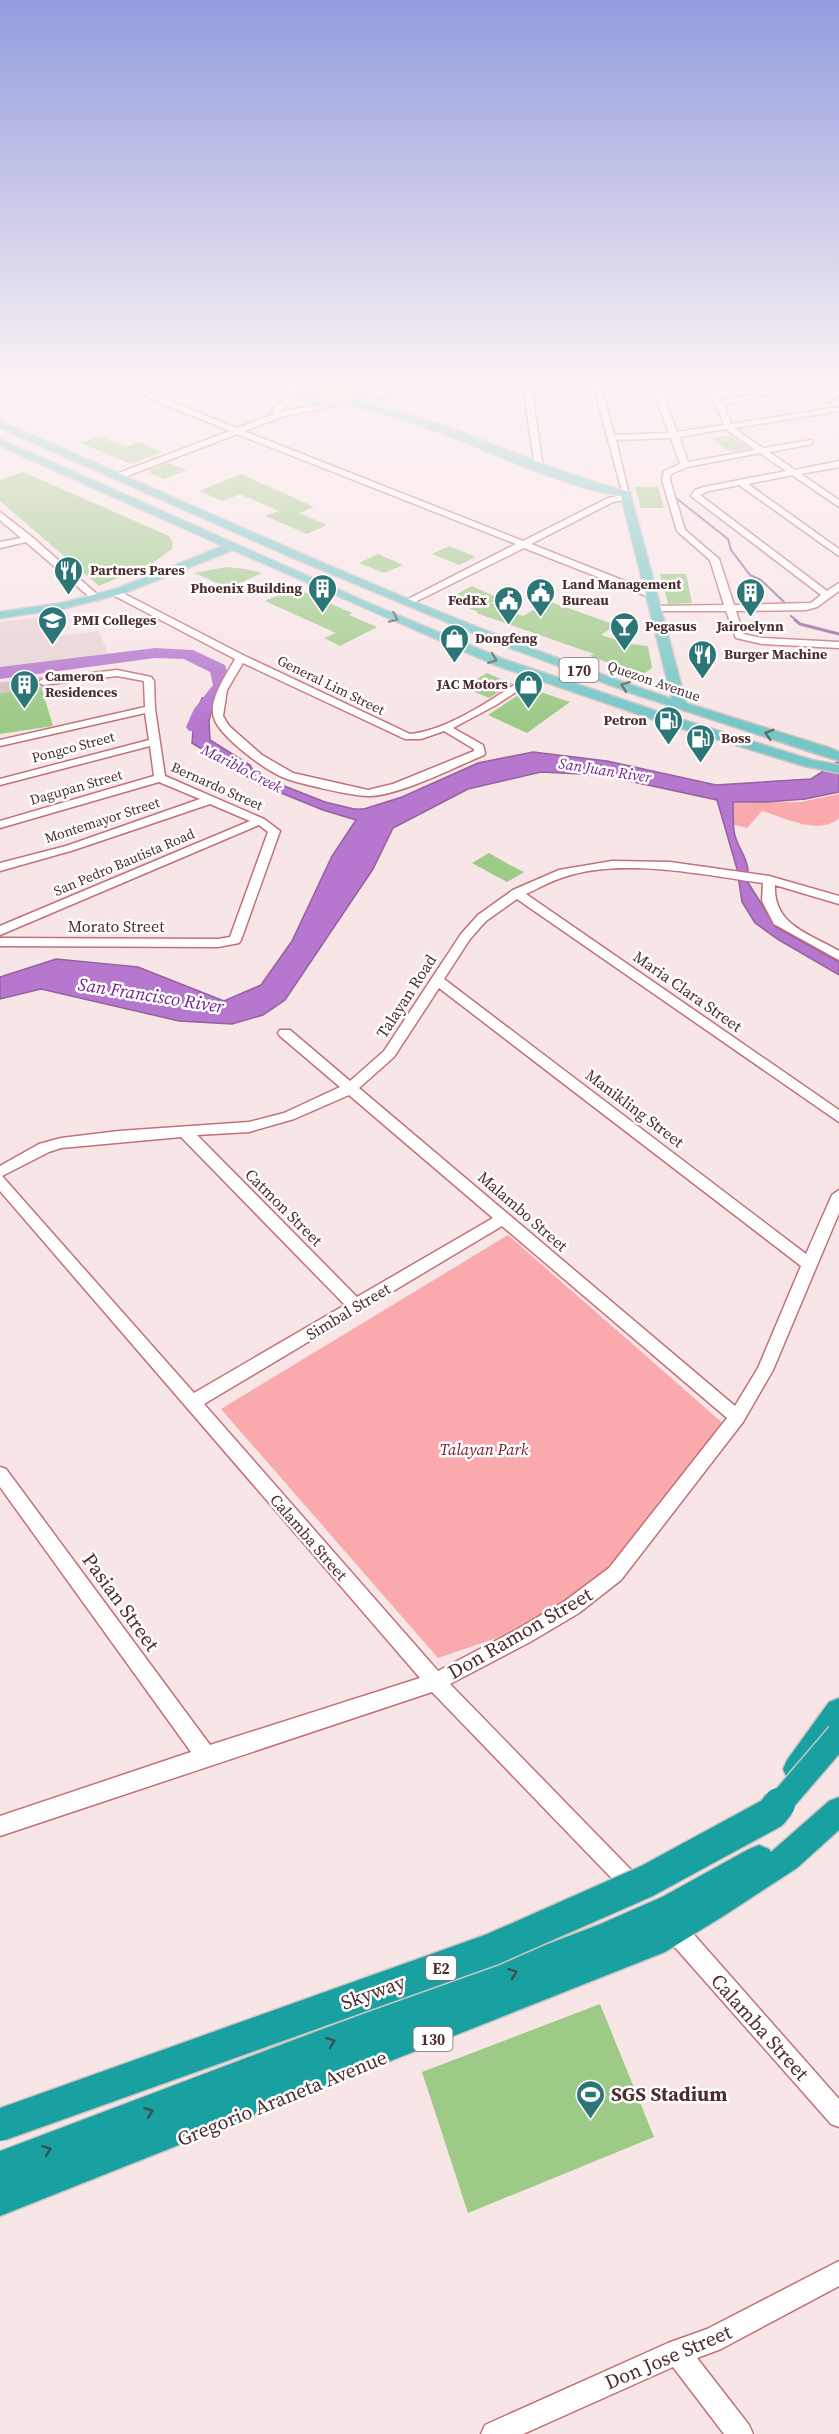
<svg xmlns="http://www.w3.org/2000/svg" width="839" height="2434" font-family="'Source Serif 4',serif">
<style>
.built{fill:#e8d3d3}
.green{fill:#faa9ad}
.water{fill:#b578ce;stroke:#96619e;stroke-width:1.5}
.lines{fill:none;stroke-linecap:round;stroke-linejoin:round}
.stream-far1{stroke:#96619e;stroke-width:2}
.stream{stroke:#96619e;stroke-width:3}
.river{fill:#b578ce;fill-rule:evenodd}
.building{fill:#9dca87}
.minor-tunnel{stroke:#d6c0c1;stroke-width:11;stroke-dasharray:11 5;stroke-linecap:butt}
.minor-casing{stroke:#c37177;stroke-width:3}
.major-casing{stroke:#cec4c4;stroke-width:3}
.highway-casing{stroke:#cec4c4;stroke-width:3}
.minor{fill:#fff;fill-rule:evenodd}
.major{fill:#75c7c7;fill-rule:evenodd}
.highway{fill:#19a1a2;fill-rule:evenodd}
.highway-bridge-far1-casing{stroke:#cec4c4;stroke-width:28;stroke-linecap:butt}
.highway-bridge-casing{stroke:#cec4c4;stroke-width:35;stroke-linecap:butt}
.highway-bridge-far1{stroke:#19a1a2;stroke-width:25}
.highway-bridge{stroke:#19a1a2;stroke-width:32}
.oneway{stroke:#5e6a6b}
.oneway2{stroke:#3f4f51}
.labels{text-anchor:middle;dominant-baseline:central;stroke-width:5;stroke-linejoin:round;paint-order:stroke}
.far-poi-label{font-size:14px;font-weight:bold;fill:#4f2c2e;stroke:#fff;text-anchor:start}
.far-street-label{font-size:14px;fill:#4f2c2e;stroke:#fff}
.shield{fill:#fff;stroke:#846b6d;stroke-width:1.5}
.shield-label{font-size:15px;font-weight:bold;fill:#4f2c2e}
.far-water-label{font-size:15px;font-style:italic;fill:#71248b;stroke:#fff}
.street-label{font-size:16px;fill:#4f2c2e;stroke:#fff}
.park-label{font-size:16px;font-style:italic;fill:#7c172b;stroke:#fff}
.water-label{font-size:18px;font-style:italic;fill:#71248b;stroke:#fff}
.near-street-label{font-size:20px;fill:#4f2c2e;stroke:#fff}
.near-poi-label{font-size:20px;font-weight:bold;fill:#4f2c2e;stroke:#fff;text-anchor:start}
</style>
<rect width="100%" height="100%" fill="#f8e5e6"/>
<path class="built" d="M42,617L48,637L99,631L108,654L0,669V622Z"/>
<path class="green" d="M330,383L352,385L362,392C352,407 319,406 308,394L313,387Z
M839,794V818C820,836 785,818 762,811L747,828L731,824L724,803L801,802Z
M508,1235L726,1426L614,1565L566,1602L517,1631L438,1658L221,1409Z"/>
<path class="water" d="M215,696L209,721L210,740L250,765L254,772L274,782L325,802L354,809H364L402,797L478,763L533,752L607,761L716,785L811,779L839,761V792L805,799L767,802H733C733,811 733,822 734,831C737,850 752,860 747,881L776,927L839,962V975L779,940L755,923L742,902L737,869L717,800L601,775L541,772L468,789L393,828L373,869L285,1000L263,1015L232,1024L179,1021L41,989L0,999V977L56,959L138,967L224,1001L261,985L292,941L332,856L356,820L323,810L259,784L192,743L194,719L202,698Z"/>
<g class="lines">
<path class="stream-far1" d="M831,382L839,388
M828,403L839,396
M676,498L728,539L731,550L750,575L761,580L784,602
M791,616L797,621"/>
<path class="stream" d="M795,620L800,624L839,634"/>
<path class="river" d="M155,648L193,650L225,665L231,686L212,710L203,731H189L186,727L194,709L213,685L210,672L184,659L155,658L0,679V667Z"/>
</g>
<path class="building" d="M730,435L749,449L730,452L710,438Z
M100,436L126,447L139,442L162,452L151,456L154,457L151,458V456L131,464L80,443Z
M168,463L187,470L165,479L150,473V470Z
M23,472L169,536L173,543L172,549L151,564L99,586L0,501V480Z
M241,474L314,507L299,513L327,525L307,534L265,516L279,511L240,494L223,501L199,491Z
M635,487H658L664,508H641Z
M449,546L476,557L459,565L432,554Z
M378,554L403,565L384,573L359,563Z
M226,567L245,569L262,573L229,588L194,573Z
M660,574H686L692,603L668,604Z
M472,586L499,598L491,603L523,616L548,601L616,625L601,635L630,644L648,646L652,668L645,673L634,672L590,656L594,654L476,613L478,612L457,603L452,597Z
M295,588L352,613L349,615L377,627L340,646L324,638L336,633L265,601Z
M487,673L512,684L489,698L463,687Z
M41,686L53,726L0,734V692Z
M529,688L570,702L527,733L488,715Z
M489,853L508,864L524,872L507,882L472,863Z
M600,2004L654,2137L468,2213L422,2072Z"/>
<g class="lines">
<path class="minor-tunnel" d="M0,688L43,682"/>
<defs>
<path id="minor" d="M110,382H121L237,428L274,414L272,410L286,398L290,382H298L295,396L280,412L328,403L332,405L331,407L284,416L244,431L523,541L608,498L623,495L595,391L532,392L543,468L539,471L535,468L524,392H429L369,396H366V392L429,388L593,387L592,382H600L614,435L669,433L650,382H658L677,432L724,425L706,382H714L722,401L797,383V387L724,405L731,424L839,407V411L734,428L763,448L812,440V444L769,452L795,470L839,461V467L801,474L839,500V507L792,475L748,484L839,549V556L739,485L709,491L700,495L827,591L839,583V591L817,607L806,610L736,611L743,634L762,638L839,642V648L762,644L736,638L726,611H652V607L655,606L724,605L710,560L677,531L662,480L664,471L680,464L671,438L616,440L630,499L613,502L531,544L655,593V597H649L524,548L409,605L404,602L406,600L516,544L237,434L122,478H116V474L230,431ZM726,429L755,450L688,462L679,437ZM760,453L786,471L704,487L695,490L691,496L821,595L811,603L734,605L719,559L685,530L670,480L671,474L687,467Z
M361,382H382L397,386L393,388Z
M0,512L32,537L99,596V600H93L26,542L0,548V542L21,538L0,520Z
M111,590H117L245,656L410,734C451,730 499,694 533,673L542,675L496,705L453,728L483,745L485,753L484,755C455,767 397,797 367,796C352,796 302,784 287,779C267,772 220,737 214,718C208,700 227,674 235,659L111,594ZM243,663L405,739H421L444,731L474,749V751L393,784L368,790L293,773L262,755L229,726L223,716L227,690Z
M117,670L151,677L154,681L155,709L165,776L264,819L280,831L241,940L239,943L218,947L0,946V938L218,939L230,937L268,832L259,825L0,935V926L250,821L210,804L74,850L0,871V863L66,846L200,799L159,782L0,828V821L154,776L150,746L0,785V779L149,740L145,713L0,746V740L145,707L144,681L117,676L43,685L38,682L43,679Z
M612,861L670,862L769,876L839,896V904L775,885C773,925 808,933 839,951V960L774,924L762,901L763,883C704,875 622,857 564,877C551,881 539,888 526,894L839,1110V1122L517,899L486,921L470,939L444,979L806,1254L832,1195L839,1190V1213L773,1370L743,1422L621,1580L579,1613L530,1642L450,1684L637,1876L640,1883L637,1890L630,1893L623,1890L432,1692L0,1836V1816L191,1752L0,1487V1467L6,1469L210,1745L420,1678L0,1191V1166L39,1144L61,1138L119,1131L249,1122L284,1113L340,1087L280,1036L278,1033L280,1030H290L350,1081L384,1051L461,934L478,915L513,890L559,870ZM439,988L801,1266L758,1368L735,1406L359,1088L394,1057ZM349,1095L493,1218L357,1297L197,1135L249,1132L294,1119ZM181,1137L345,1305L194,1393L2,1176L49,1152L61,1148ZM502,1226L727,1418L609,1568L565,1601L516,1630L438,1671L204,1404Z
M681,1926L689,1929L839,2099V2127L831,2124L673,1945L670,1937L673,1929Z
M839,2261V2286L721,2349L697,2358L749,2425L753,2434H724L673,2367L523,2434H481L485,2425L668,2343L707,2329Z"/>
<path id="major" d="M308,382H319L306,390V395C323,406 345,406 362,395V389L352,382H363L372,388V396L360,404C454,419 538,470 630,492L686,703L830,748L839,752V761L637,695L502,645L284,554L0,428V421L3,422C224,519 443,622 672,699L621,496C544,483 473,440 397,418C382,413 363,407 348,407C329,408 311,411 296,396L299,387Z
M387,391L395,393L386,399L383,405H377L379,395Z
M0,439L373,605L503,659L677,718L812,760L839,765V773L804,766L667,724L495,665L233,550L124,593L62,609L0,618V612L62,603L116,589L223,546L0,446Z"/>
<path id="highway" d="M839,1698V1733L807,1778L797,1782L787,1778L783,1769L787,1760L829,1702Z
M839,1797V1830L797,1868L725,1915L665,1952L0,2216V2151L598,1925L662,1897L749,1849L759,1845L769,1849L771,1852L829,1801Z"/>
</defs>
<use href="#minor" class="minor-casing"/>
<use href="#major" class="major-casing"/>
<use href="#highway" class="highway-casing"/>
<use href="#minor" class="minor"/>
<use href="#major" class="major"/>
<use href="#highway" class="highway"/>
<defs>
<path id="highway-bridge-far1" d="M778,1806L839,1735"/>
<path id="highway-bridge" d="M0,2125L493,1949L647,1881L772,1813L779,1804"/>
</defs>
<use href="#highway-bridge-far1" class="highway-bridge-far1-casing"/>
<use href="#highway-bridge" class="highway-bridge-casing"/>
<use href="#highway-bridge-far1" class="highway-bridge-far1"/>
<use href="#highway-bridge" class="highway-bridge"/>
</g>
<defs><path id="oneway-chevron" d="M-2-3.5L2.5 0L-2 3.5" fill="none" stroke-width="1.6" stroke-linecap="round" stroke-linejoin="round" transform="scale(1.5)"/></defs>
<g class="oneway">
<use href="#oneway-chevron" transform="translate(394 618) rotate(23)"/>
<use href="#oneway-chevron" transform="translate(493 659) rotate(21)"/>
<use href="#oneway-chevron" transform="translate(625 686) rotate(-160)"/>
<use href="#oneway-chevron" transform="translate(769 734) rotate(-163)"/>
</g>
<g class="oneway2">
<use href="#oneway-chevron" transform="translate(513 1973) rotate(-21)"/>
<use href="#oneway-chevron" transform="translate(331 2042) rotate(-21)"/>
<use href="#oneway-chevron" transform="translate(149 2112) rotate(-21)"/>
<use href="#oneway-chevron" transform="translate(47 2150) rotate(-20)"/>
</g>
<linearGradient id="sky" x2="0" y2="1"><stop stop-color="#939cde"/><stop offset="0.53" stop-color="#fcf3f4"/><stop offset="1" stop-color="#fcf3f4" stop-opacity="0"/></linearGradient>
<rect width="839" height="723" fill="url(#sky)"/>
<defs>
<symbol id="restaurant-pin" viewBox="-11 -11 22 30"><path d="M0 17L-7.5 6A9.5 9.5 0 1 1 7.5 6Z" fill="#2d7677" stroke="#fff"/><path d="M-5-6h1v4h1v-4h1v4h1v-4h1v5L-1.5 .5V6h-2V.5L-5-1ZM5-6V6H3V1.5H1.5Q1.5-4 5-6Z" fill="#fff"/></symbol>
<symbol id="building-pin" viewBox="-11 -11 22 30"><path d="M0 17L-7.5 6A9.5 9.5 0 1 1 7.5 6Z" fill="#2d7677" stroke="#fff"/><path d="M-4-6H4V6H1V3H-1V6H-4ZM-2.5-4.3h1.7v1.8h-1.7ZM.8-4.3h1.7v1.8H.8ZM-2.5-1h1.7V.8h-1.7ZM.8-1h1.7V.8H.8Z" fill="#fff"/></symbol>
<symbol id="civic-pin" viewBox="-11 -11 22 30"><path d="M0 17L-7.5 6A9.5 9.5 0 1 1 7.5 6Z" fill="#2d7677" stroke="#fff"/><path d="M-.6-6.5H3V-4.5H.6V-3L4-1V1h2V6H-6V1h2V-1L-.6-3ZM-1.2 2.5V6h2.4V2.5Z" fill="#fff"/></symbol>
<symbol id="university-pin" viewBox="-11 -11 22 30"><path d="M0 17L-7.5 6A9.5 9.5 0 1 1 7.5 6Z" fill="#2d7677" stroke="#fff"/><path d="M0-5L7-2L0 1L-7-2ZM-4 1L0 2.5L4 1V4Q0 6-4 4Z" fill="#fff"/></symbol>
<symbol id="bar-pin" viewBox="-11 -11 22 30"><path d="M0 17L-7.5 6A9.5 9.5 0 1 1 7.5 6Z" fill="#2d7677" stroke="#fff"/><path d="M-6-5H6L.8 .8V4.5H3.5V6h-7V4.5H-.8V.8Z" fill="#fff"/></symbol>
<symbol id="shop-pin" viewBox="-11 -11 22 30"><path d="M0 17L-7.5 6A9.5 9.5 0 1 1 7.5 6Z" fill="#2d7677" stroke="#fff"/><path d="M-5-2.5h2.3a2.7 3.5 0 0 1 5.4 0H5L5.5 6h-11ZM-1.5-2.5h3a1.5 2.3 0 0 0-3 0Z" fill="#fff"/></symbol>
<symbol id="fuel-pin" viewBox="-11 -11 22 30"><path d="M0 17L-7.5 6A9.5 9.5 0 1 1 7.5 6Z" fill="#2d7677" stroke="#fff"/><path d="M-5.5-6h7V0h2V4h1.3V-2.5L3-4.5l.8-.8L6-3V5H2.5V1h-1V6h-7ZM-4.2-4.7v3.2H.2V-4.7Z" fill="#fff"/></symbol>
<symbol id="stadium-pin" viewBox="-11 -11 22 30"><path d="M0 17L-7.5 6A9.5 9.5 0 1 1 7.5 6Z" fill="#2d7677" stroke="#fff"/><path d="M0-5a6.5 5 0 1 0 0 10a6.5 5 0 1 0 0-10ZM-3.5-1.8h7v3.6h-7Z" fill="#fff"/></symbol>
</defs>
<g fill-rule="evenodd">
<use href="#restaurant-pin" x="52" y="554" width="33" height="45"/>
<use href="#building-pin" x="306" y="572" width="33" height="45"/>
<use href="#civic-pin" x="524" y="576" width="33" height="45"/>
<use href="#building-pin" x="734" y="576" width="33" height="45"/>
<use href="#civic-pin" x="492" y="584" width="33" height="45"/>
<use href="#university-pin" x="36" y="604" width="33" height="45"/>
<use href="#bar-pin" x="608" y="610" width="33" height="45"/>
<use href="#shop-pin" x="438" y="622" width="33" height="45"/>
<use href="#restaurant-pin" x="686" y="638" width="33" height="45"/>
<use href="#building-pin" x="8" y="668" width="33" height="45"/>
<use href="#shop-pin" x="512" y="668" width="33" height="45"/>
<use href="#fuel-pin" x="652" y="704" width="33" height="45"/>
<use href="#fuel-pin" x="684" y="722" width="33" height="45"/>
<use href="#stadium-pin" x="574" y="2078" width="33" height="45"/>
</g>
<g class="labels">
<g class="far-poi-label">
<text x="90" y="570">Partners Pares</text>
<text x="562" y="584">Land Management<tspan x="562" dy="16">Bureau</tspan></text>
<text x="302" y="588" text-anchor="end">Phoenix Building</text>
<text x="487" y="600" text-anchor="end">FedEx</text>
<text x="73" y="620">PMI Colleges</text>
<text x="645" y="626">Pegasus</text>
<text x="750" y="626" text-anchor="middle">Jairoelynn</text>
<text x="475" y="638">Dongfeng</text>
<text x="724" y="654">Burger Machine</text>
<text x="45" y="676">Cameron<tspan x="45" dy="16">Residences</tspan></text>
<text x="508" y="684" text-anchor="end">JAC Motors</text>
<text x="647" y="720" text-anchor="end">Petron</text>
<text x="721" y="738">Boss</text>
</g>
<g class="far-street-label">
<text transform="translate(654 681) rotate(19)">Quezon Avenue</text>
<text transform="translate(331 685) rotate(26)">General Lim Street</text>
<text transform="translate(73 747) rotate(-15)">Pongco Street</text>
<text transform="translate(217 786) rotate(24)">Bernardo Street</text>
<text transform="translate(76 787) rotate(-16)">Dagupan Street</text>
<text transform="translate(102 820) rotate(-18)">Montemayor Street</text>
<text transform="translate(124 862) rotate(-23)">San Pedro Bautista Road</text>
</g>
<g class="shield">
<rect x="559.5" y="658" width="39" height="24" rx="4.5"/>
<rect x="426" y="1956" width="30" height="24" rx="4.5"/>
<rect x="413.5" y="2027" width="39" height="24" rx="4.5"/>
</g>
<g class="shield-label">
<text x="579" y="670">170</text>
<text x="441" y="1968">E2</text>
<text x="433" y="2039">130</text>
</g>
<g class="far-water-label">
<text transform="translate(242 768) rotate(27)">Mariblo Creek</text>
<text transform="translate(605 770) rotate(9)">San Juan River</text>
</g>
<g class="street-label">
<text x="116" y="926">Morato Street</text>
<text transform="translate(688 991) rotate(35)">Maria Clara Street</text>
<text transform="translate(406 996) rotate(-57)">Talayan Road</text>
<text transform="translate(635 1108) rotate(37)">Manikling Street</text>
<text transform="translate(284 1207) rotate(45)">Catmon Street</text>
<text transform="translate(523 1211) rotate(41)">Malambo Street</text>
<text transform="translate(348 1311) rotate(-31)">Simbal Street</text>
<text transform="translate(309 1537) rotate(49)">Calamba Street</text>
</g>
<g class="park-label">
<text x="484" y="1449">Talayan Park</text>
</g>
<g class="water-label">
<text transform="translate(151 995) rotate(9)">San Francisco River</text>
</g>
<g class="near-street-label">
<text transform="translate(121 1602) rotate(54)">Pasian Street</text>
<text transform="translate(520 1633) rotate(-30)">Don Ramon Street</text>
<text transform="translate(373 1992) rotate(-20)">Skyway</text>
<text transform="translate(760 2027) rotate(48)">Calamba Street</text>
<text transform="translate(282 2098) rotate(-22)">Gregorio Araneta Avenue</text>
<text transform="translate(668 2357) rotate(-23)">Don Jose Street</text>
</g>
<g class="near-poi-label">
<text x="611" y="2094">SGS Stadium</text>
</g>
</g>
</svg>
